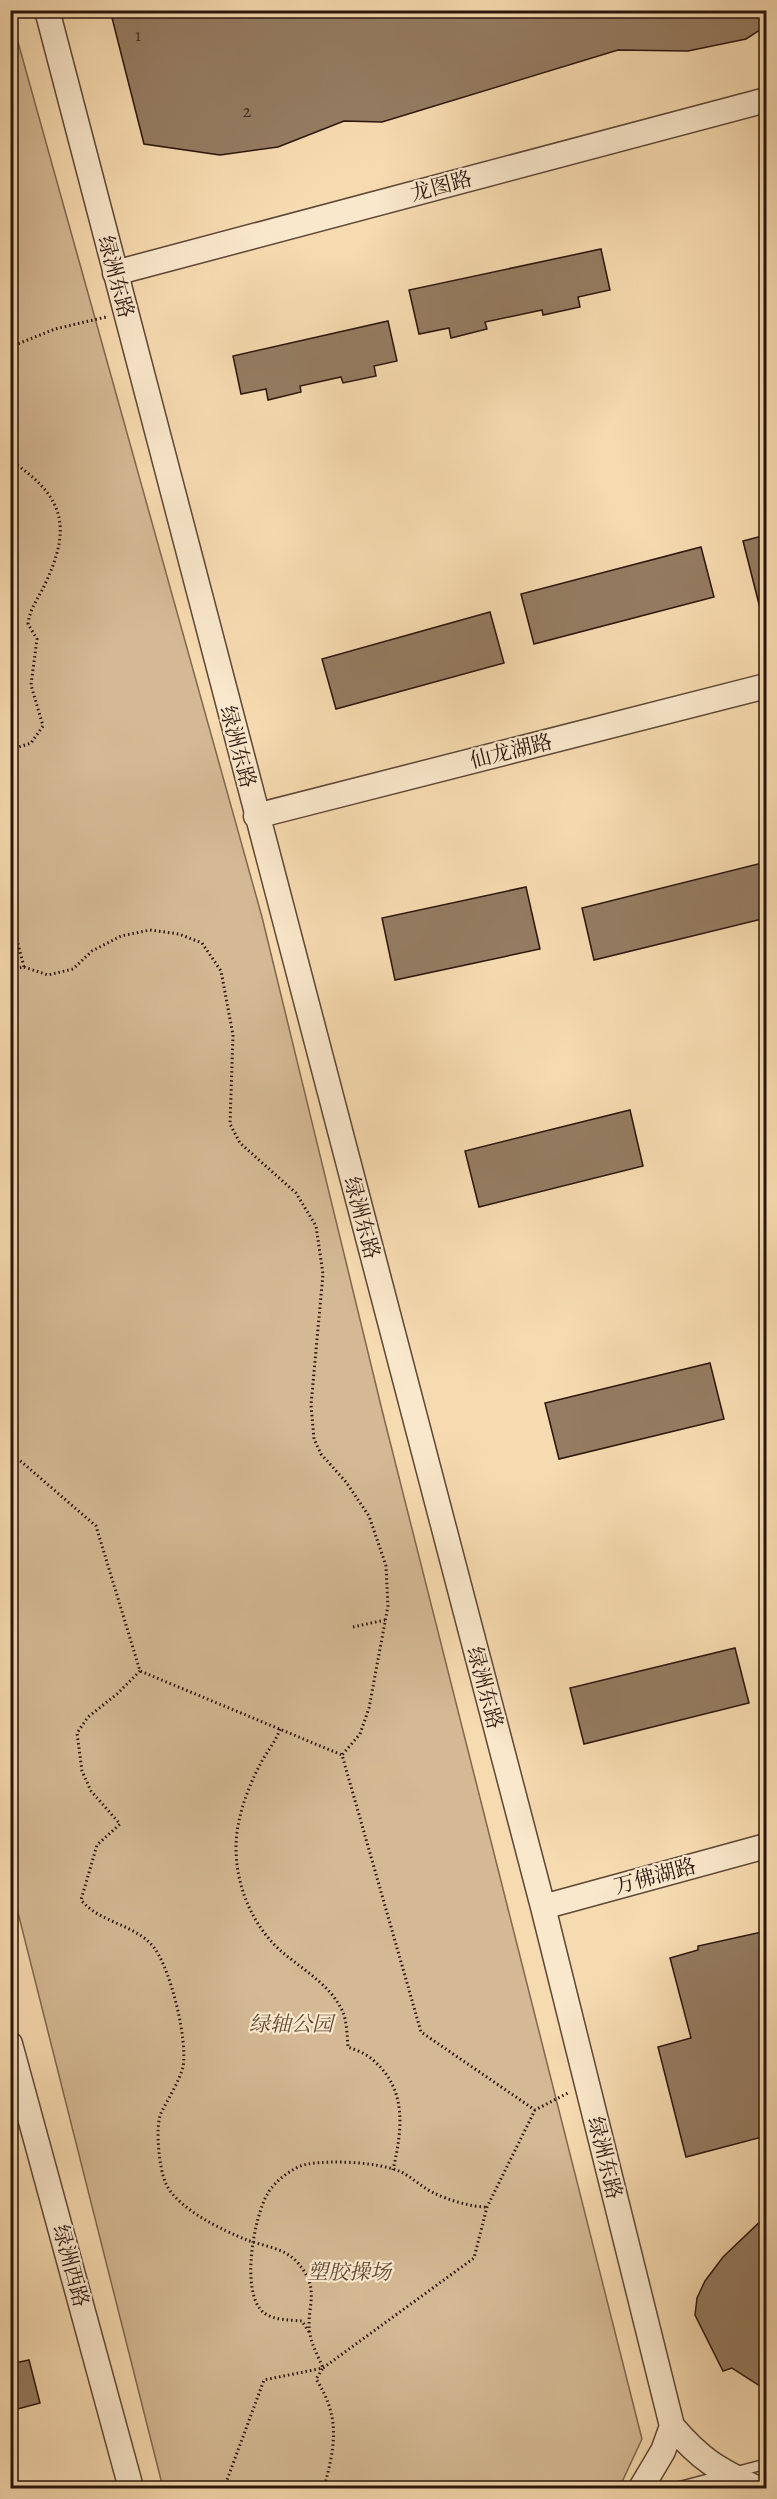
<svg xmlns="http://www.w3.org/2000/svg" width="777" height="2499" font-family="Alegreya,'Noto Serif SC',serif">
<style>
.green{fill:#d4b994;stroke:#7f6750;stroke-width:1.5}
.building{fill:#957c62;stroke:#2a150d;stroke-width:1.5}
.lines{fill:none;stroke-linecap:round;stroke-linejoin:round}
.service-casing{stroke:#5d4636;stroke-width:12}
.tertiary-casing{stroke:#5d4636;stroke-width:27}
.path{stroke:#2a150d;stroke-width:3;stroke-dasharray:1.5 3;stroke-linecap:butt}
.service{stroke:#fae8cc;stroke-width:9}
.tertiary{stroke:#fae8cc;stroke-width:24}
.labels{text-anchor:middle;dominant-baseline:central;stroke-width:4.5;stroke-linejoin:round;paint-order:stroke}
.number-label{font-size:18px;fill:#452f22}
.street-label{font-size:21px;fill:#2a150d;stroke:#fae8cc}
.park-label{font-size:21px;font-style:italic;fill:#5d4636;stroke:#fae8cc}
</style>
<rect width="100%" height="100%" fill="#f7dbb0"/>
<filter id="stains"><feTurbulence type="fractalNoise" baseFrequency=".00333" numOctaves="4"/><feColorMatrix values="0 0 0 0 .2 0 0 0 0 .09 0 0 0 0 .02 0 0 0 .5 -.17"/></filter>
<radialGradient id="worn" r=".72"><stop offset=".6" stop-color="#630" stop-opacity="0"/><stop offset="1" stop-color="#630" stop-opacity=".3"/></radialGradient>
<path class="green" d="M11,17L262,917L383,1414L642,2439L621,2484L601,2488H163L11,1885Z"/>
<path class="building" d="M110,10H766V26L746,39L688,51L618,50L382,122L344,121L278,147L220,155L144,144Z
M601,249L610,290L578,297L580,307L543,315L542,310L485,322L487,329L451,338L449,328L419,334L409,290Z
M388,321L397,361L374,366L376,376L343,383L341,377L300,386L301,392L268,400L266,389L241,394L233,356Z
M766,535V611L761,612L743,541Z
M701,547L714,597L534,644L521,594Z
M490,612L504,663L336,709L322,659Z
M766,862V918L594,960L582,908Z
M526,887L540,949L395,980L382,918Z
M630,1110L643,1166L479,1207L465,1151Z
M710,1363L724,1419L559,1459L545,1403Z
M735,1648L749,1703L584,1744L570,1688Z
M766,1931V2136L686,2157L658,2047L691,2038L670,1958L698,1950V1946Z
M766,2216V2390L732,2368L723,2371L695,2315L697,2298L705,2281L723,2257Z
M29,2360L40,2403L10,2411V2364Z"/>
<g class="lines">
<defs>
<path id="service" d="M674,2488L766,2464"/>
<path id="tertiary" d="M47,10L543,1907L672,2426
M115,273L766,100
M256,816L766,686
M543,1907L766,1846
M10,2044L131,2488
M641,2488L663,2451L672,2426C701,2460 716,2468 756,2488"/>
</defs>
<use href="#service" class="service-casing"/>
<use href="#tertiary" class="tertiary-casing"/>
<path class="path" d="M10,347L55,329L106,317
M10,460C62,495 73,524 46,582C39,598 30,607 28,624L37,639L31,685L43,726L31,743L10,750
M10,913L24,967L10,970
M24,967L48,975L73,969L92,951L121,936L150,930L179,934L202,943L221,971L233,1035L230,1124L240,1143L296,1193L316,1226L323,1274L311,1405L314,1439L321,1454L346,1482L369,1516L386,1566L388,1606L369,1708L360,1734L342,1755
M10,1452L96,1526L140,1671L342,1755L421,2032L535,2110L568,2093
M353,1627L385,1620
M140,1671L117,1694L88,1717L77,1733L82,1771L91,1791L120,1824L97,1845L81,1900C101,1924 137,1924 155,1949C171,1971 188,2041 183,2067C179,2082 168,2099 161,2113C155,2127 159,2169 166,2184C178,2209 222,2230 247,2240C263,2246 284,2248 296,2261C323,2290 305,2306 310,2334C312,2346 319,2358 323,2368L316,2379C341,2418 335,2446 324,2488
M280,1729C276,1741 268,1750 262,1761C252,1779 243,1801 239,1821C228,1869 248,1926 287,1956C308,1973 330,1986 342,2010C347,2020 347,2036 348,2047C356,2050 367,2054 373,2060C408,2090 402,2130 393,2170
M309,2332L302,2321C290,2320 272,2320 263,2312C240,2292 254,2216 268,2193C275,2181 294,2166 308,2164C332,2160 376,2162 399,2171C411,2176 421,2187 434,2193C448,2200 471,2207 487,2207
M224,2488L264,2380L323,2368L474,2258L487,2207L535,2110"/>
<use href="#service" class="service"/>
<use href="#tertiary" class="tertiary"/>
</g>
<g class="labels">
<g class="number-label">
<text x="138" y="35">1</text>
<text x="247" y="111">2</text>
</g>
<g class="street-label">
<text transform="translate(441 186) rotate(-15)">龙图路</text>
<text transform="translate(116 277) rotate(75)">绿洲东路</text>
<text transform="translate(238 747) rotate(75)">绿洲东路</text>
<text transform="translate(511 751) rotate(-14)">仙龙湖路</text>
<text transform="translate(362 1218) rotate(75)">绿洲东路</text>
<text transform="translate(485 1688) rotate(75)">绿洲东路</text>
<text transform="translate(655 1876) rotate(-15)">万佛湖路</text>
<text transform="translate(605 2158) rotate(76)">绿洲东路</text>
<text transform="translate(71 2266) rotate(75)">绿洲西路</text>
</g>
<g class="park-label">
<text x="291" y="2024">绿轴公园</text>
<text x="349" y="2272">塑胶操场</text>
</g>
</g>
<rect width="777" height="2499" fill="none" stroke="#f7dbb0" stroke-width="36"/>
<rect x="12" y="12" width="753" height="2475" fill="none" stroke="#2a150d" stroke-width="3"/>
<rect x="18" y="18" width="741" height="2463" fill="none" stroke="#2a150d" stroke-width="1.5"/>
<rect width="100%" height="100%" filter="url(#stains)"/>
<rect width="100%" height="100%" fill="url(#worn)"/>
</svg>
